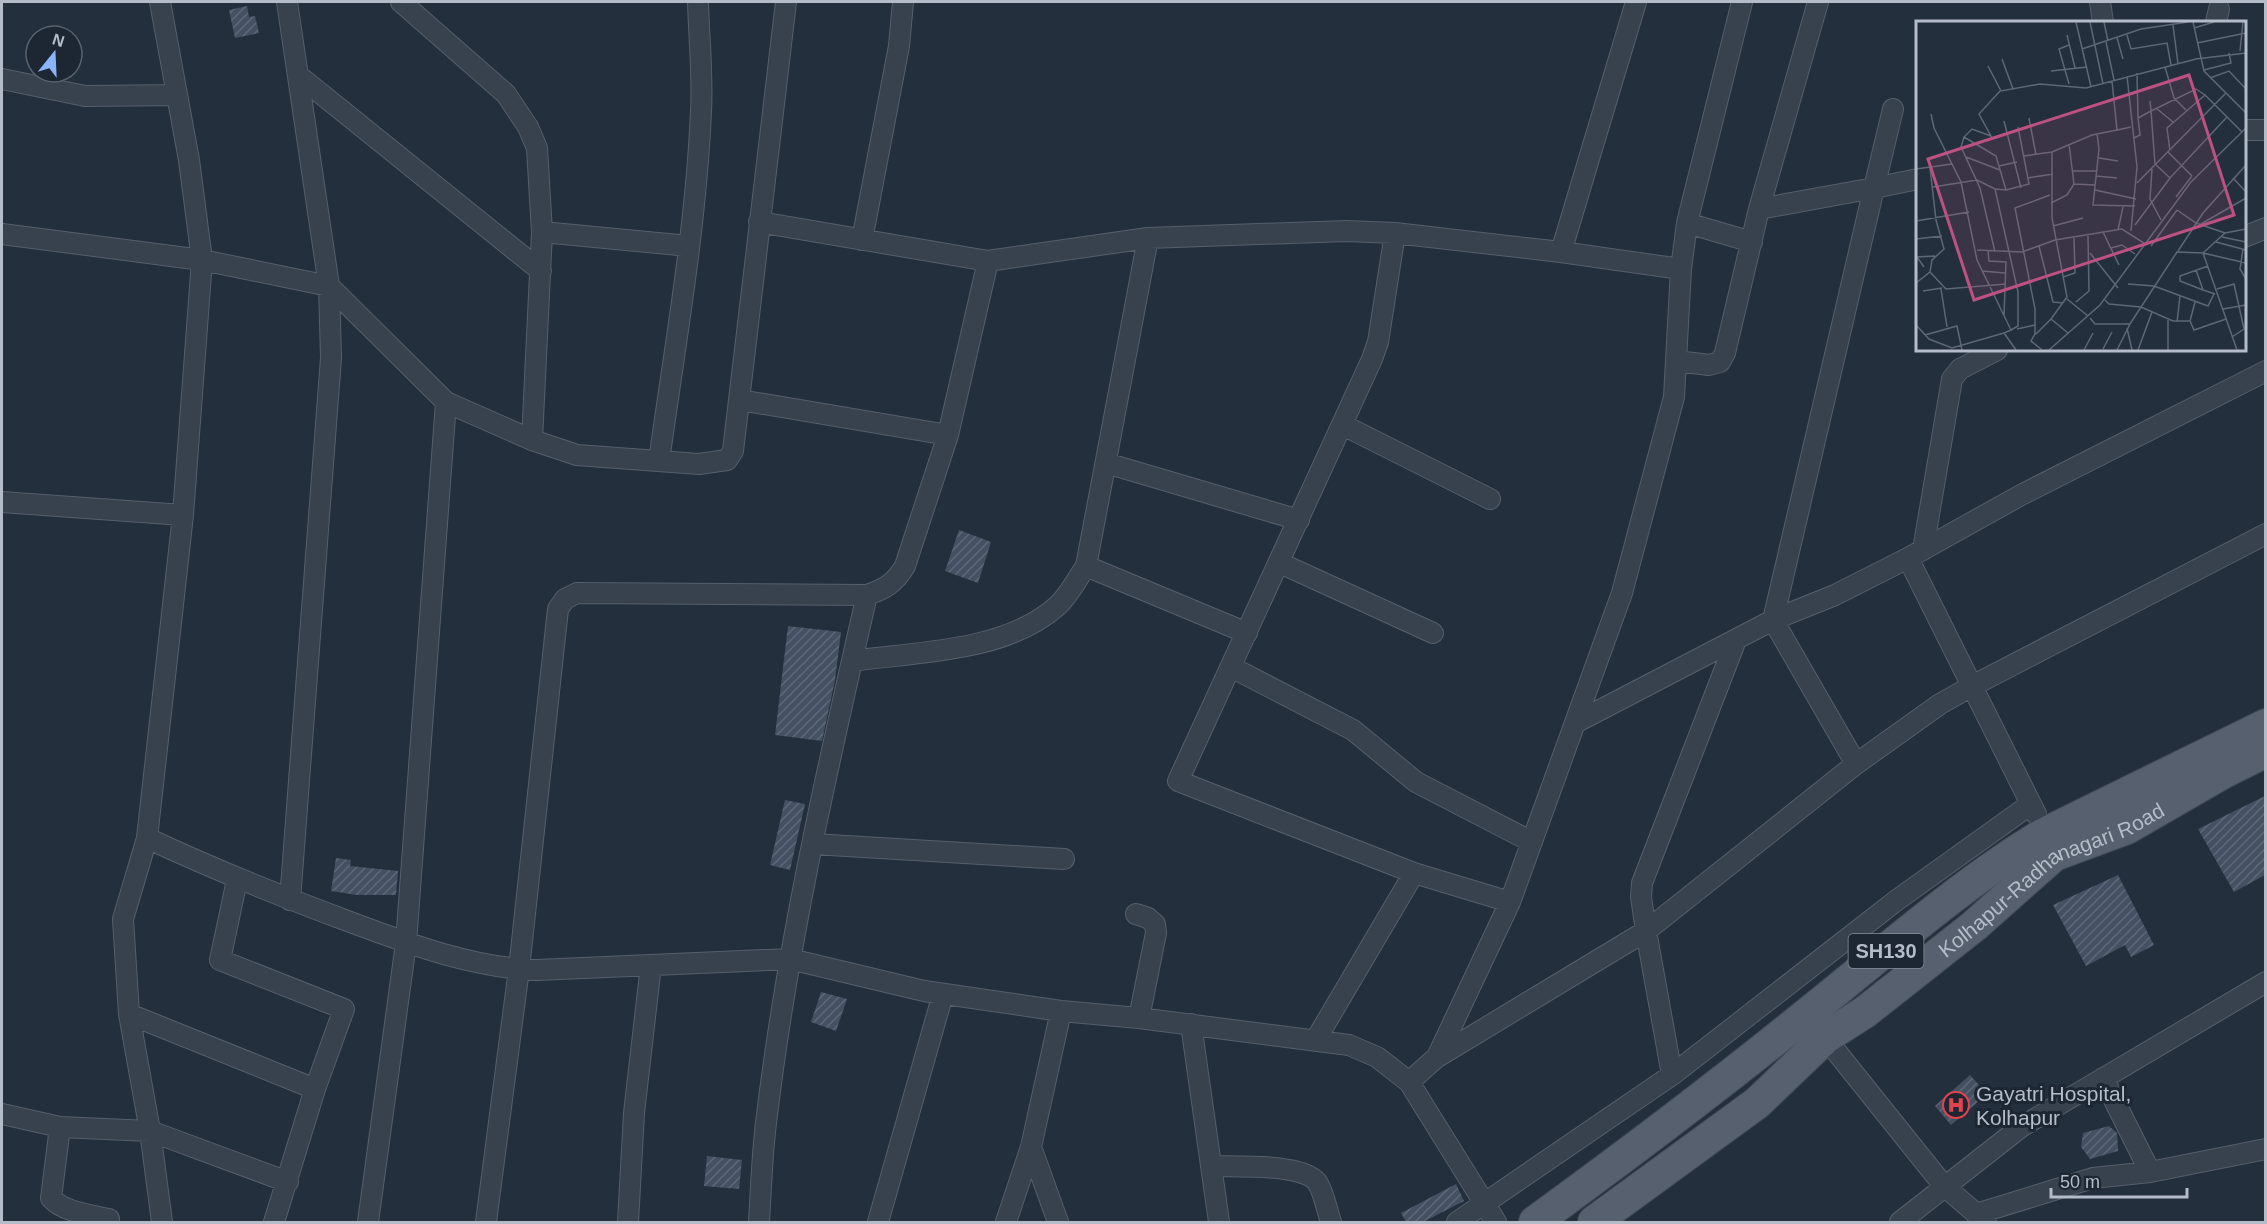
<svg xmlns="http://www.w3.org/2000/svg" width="2267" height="1224" font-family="Helvetica,sans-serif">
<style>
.building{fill:url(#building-hatch)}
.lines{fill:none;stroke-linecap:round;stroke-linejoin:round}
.street-casing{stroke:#565f6c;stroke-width:22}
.primary-casing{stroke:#414a57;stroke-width:34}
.street{stroke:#38414e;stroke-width:20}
.primary{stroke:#56606e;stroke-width:32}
.labels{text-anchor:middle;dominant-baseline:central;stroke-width:6;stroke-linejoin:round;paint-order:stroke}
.shield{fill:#1d2633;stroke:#878f9c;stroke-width:1.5}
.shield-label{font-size:20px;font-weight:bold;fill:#b4bcc9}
.street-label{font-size:21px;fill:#b4bcc9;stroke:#1d2633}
.poi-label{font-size:21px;fill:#b4bcc9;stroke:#1d2633;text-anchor:start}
.inset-road{fill:none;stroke:#5e6776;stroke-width:1.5}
.view{fill:#bd5182;fill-opacity:0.15;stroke:#bd5182;stroke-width:3}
.inset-edge{fill:none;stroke:#b4bcc9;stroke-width:3}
</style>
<defs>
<pattern id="building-hatch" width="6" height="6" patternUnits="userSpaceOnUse" patternTransform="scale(1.5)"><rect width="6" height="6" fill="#455162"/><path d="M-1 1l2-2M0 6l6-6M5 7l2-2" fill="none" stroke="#5d6877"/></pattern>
</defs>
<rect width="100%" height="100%" fill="#242f3e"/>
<path class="building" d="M247,6L249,17L255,16L259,33L235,38L229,10Z
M959,530L991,542L978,583L945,571Z
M788,626L841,632L835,680L822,741L775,735Z
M2265,796V875L2234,892L2198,829Z
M785,800L805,804L790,870L770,865Z
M336,858L351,860L350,866L398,871L396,895H357L331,891Z
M2118,875L2154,945L2131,957L2125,945L2086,966L2053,905Z
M821,992L847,999L836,1031L811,1022Z
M1970,1075L1987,1094L1951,1125L1935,1106Z
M2109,1126L2117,1133L2118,1151L2090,1159L2081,1147L2083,1133Z
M707,1156L742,1160L739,1189L704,1186Z
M1456,1184L1464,1201L1423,1222H1406L1401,1213Z"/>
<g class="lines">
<defs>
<path id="street" d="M160,2L189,160L202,260L183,515L147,838L123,919L129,1014L150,1131L162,1222
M287,2L329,286L331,358L290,900
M1636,2L1561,252L1681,269
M2100,2L2103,22
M2216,22L2219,9
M299,76L541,271
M2,79L85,96L177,95
M2244,130H2266
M1918,179L1874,188L1773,620L1856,764L1940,704L1972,686L2266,534
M1759,209L1818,2
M759,222L988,261L1148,238L1346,231L1395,233L1561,252
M1687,223L1752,242
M542,232L689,246
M1395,233L1378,342L1372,359L1178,781L1414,873L1510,902
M2,234L202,260L329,286L446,402
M2244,237L2266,228
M862,240L899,46L903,2
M1677,361L1709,365L1720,362L1725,353L1759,209L1874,188L1893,109
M740,400L948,435
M1343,425L1490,499
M532,440L577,455L699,464L727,460L733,451L786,2
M659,461C675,345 696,228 701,111C703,75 699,38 698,2
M1106,463L1299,520
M2,502L183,515
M1923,550L1952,379L1960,369L1997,350
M1908,558L2036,814
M1280,563L1433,633
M1086,566L1247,633
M852,661C916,652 1005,652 1056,607C1068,597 1077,579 1086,566L1148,238
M1231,667L1353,730L1416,782L1532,842
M1577,722L1773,620L1835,595L1908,558L2021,495L2266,371
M147,838C215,870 283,897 353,923C412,945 474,968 537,970L790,959L924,991L1061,1011L1139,1018L1349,1045L1377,1057L1409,1082L1496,1222
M813,844L1064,859
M237,880L220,960L344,1009L315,1089L274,1222
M1136,914L1148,918L1155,924L1156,933L1139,1018
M129,1014L315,1089
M1191,1024L1219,1222
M1819,1030L1944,1186L1986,1222
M1315,1041L1414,873
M1439,1056L1646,931L1856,764
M1672,1075L1646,931L1641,897L1642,883L1736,640
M2103,1078L2150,1172
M1409,1082L1437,1057L1510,902L1622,593L1674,397L1681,269L1687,223L1742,2
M2,1114L60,1127L150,1131L288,1182
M60,1127L51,1198C63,1212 91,1215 109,1219
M1031,1147L1058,1222
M1211,1166C1235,1167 1302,1163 1317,1182C1324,1192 1327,1211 1331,1222
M1976,1214L2093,1178L2150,1172L2266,1149
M368,1222L406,943L446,402L532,440L542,232L537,148L528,127L506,94L401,2
M486,1222L519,969L558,609L565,599L577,593L867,595C885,589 895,583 905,566L948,435L988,261
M628,1222L634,1113L651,965
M759,1222C761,1189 762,1156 766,1123C787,945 827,769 867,595
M878,1222L943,994
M1006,1222L1031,1147L1061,1011
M1457,1222L1672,1075L1897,900L2031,804
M1900,1222L2021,1127L2266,982"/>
<g id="primary">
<path d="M1535,1222C1627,1155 1717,1087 1806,1015C1881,955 1962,883 2044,834L2266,725"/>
<path id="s1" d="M1594,1222L1757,1103L1826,1037L1865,1012L1974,926L2054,855L2127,828L2224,772L2266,751"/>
</g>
</defs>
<use href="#street" class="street-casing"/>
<use href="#primary" class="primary-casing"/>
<use href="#street" class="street"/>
<use href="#primary" class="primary"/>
</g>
<defs>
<symbol id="hospital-ring" viewBox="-11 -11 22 22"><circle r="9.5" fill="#1d2633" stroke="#e0444e" stroke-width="1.5"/><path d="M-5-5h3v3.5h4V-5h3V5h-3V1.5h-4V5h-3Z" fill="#e0444e"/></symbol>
</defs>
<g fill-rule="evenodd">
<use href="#hospital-ring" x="1941" y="1090" width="30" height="30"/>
</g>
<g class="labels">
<rect class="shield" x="1848.5" y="934" width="75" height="34" rx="4.5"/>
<g class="shield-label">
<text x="1886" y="951">SH130</text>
</g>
<g class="street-label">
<text stroke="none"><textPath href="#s1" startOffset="574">Kolhapur-Radhanagari Road</textPath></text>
</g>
<g class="poi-label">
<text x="1976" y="1093">Gayatri Hospital,<tspan x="1976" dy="24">Kolhapur</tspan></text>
</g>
</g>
<g transform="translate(1916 21)">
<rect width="330" height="330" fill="#242f3e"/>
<path class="inset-road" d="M160,1L175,66M174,1L187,63M188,1L192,20M277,1L288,50L330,92M257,4L262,43M278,7L298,1M151,14L159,47M211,14L215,28L251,22L255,44M201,17L207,38M190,21L198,59M281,22L330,12M166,28L225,8L272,1M324,30L327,1M86,38L97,68M72,45L85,70L124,63L170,67L280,38L330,32M249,46L258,77L270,89M288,49L315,42L313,32M135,50L171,46M221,52L222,97M211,55L221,146L215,210M294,57L313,50L330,68M196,60L201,109L215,106M153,63L143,28L153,24M84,70L63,93L75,115L56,108L48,116L80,135L90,169L79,168L102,271V305L95,309M289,74L280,68L235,90L239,143L254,157L311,96M240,87L257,101M15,93L18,107L45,161L61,239L95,309L88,312L100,329M113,97L120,134M88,100L105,167M181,113L183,128L177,184L219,185M48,116L45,126L64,167L79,231M218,117L224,114L222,97L235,90L234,80M254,130L251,107L289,74L326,111M252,131L276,155M108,135L136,131L176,114L201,109M50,136L84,149M183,137L202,140M83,145L101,141M0,148L36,143M236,148L234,178L245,199M157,150H181M180,155L201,157M112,157L137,153M317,157L330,171M221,162L310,72M158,163L179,164M17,166L61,159L79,168M90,169L113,163L102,106M179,169L220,178M260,176L276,155M135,182L151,174L158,163L153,123M261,189L280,202L309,212M0,200L53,191M285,203L330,177M219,204L254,157M137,205L167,197M202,209L207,186M187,211L203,244M306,216L330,221M0,218L26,215M300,221L330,229M123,225L137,281L147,282M235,225L261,189M195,227L206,224L219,233M327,228L324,248L330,258M61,229L106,231L139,219L206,208L231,224M72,230L73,240L90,241L88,295M262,230L287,192L330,144M174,232L202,267M287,232L309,212L330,208M287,232L330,242M8,246L1,236L19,235M280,249L287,269L299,273M66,250L89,252M14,251L16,239L28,228L20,199L14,147M147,256L159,252L158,217M0,262L14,251L30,268L90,263M212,263L238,265L292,285L298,273M25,268L31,306M301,268L318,263L328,308L316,316M287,269L264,260V255L292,245M7,270L26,267M151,278L172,295M189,279L193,283L225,286L257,300H274M160,281L173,270L172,215M279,281L274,300L278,309L310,298M307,288L330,284M174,297L179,303H214L261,231L287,232L321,329M135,298L151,276L136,197V131M252,299V329M261,301L264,275M0,304L13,318L36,327L88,312M211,307L216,329M101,308L119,304M120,313L135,298L152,312M9,314L41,305L46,329M187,328L196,311M126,329L115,320L119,313V288L99,187L134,174M133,329L184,284L275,161L330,107M168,329L177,312M201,329L214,303M222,329L236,291"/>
<path class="view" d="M273,54L318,194L58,279L12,138Z"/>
<rect width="330" height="330" class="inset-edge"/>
</g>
<rect width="2267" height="1224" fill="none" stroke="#b4bcc9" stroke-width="6"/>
<g transform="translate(54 54) rotate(18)"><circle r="28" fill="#1d2633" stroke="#59626f" stroke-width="1.5"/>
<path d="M0-4.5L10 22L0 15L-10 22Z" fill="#8ab4f8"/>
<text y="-9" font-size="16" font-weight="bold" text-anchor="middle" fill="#b4bcc9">N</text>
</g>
<path d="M2051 1188v9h136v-9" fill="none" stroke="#b4bcc9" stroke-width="3"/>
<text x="2060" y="1188" font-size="18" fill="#b4bcc9" stroke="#1d2633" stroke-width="4.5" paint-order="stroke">50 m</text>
</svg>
